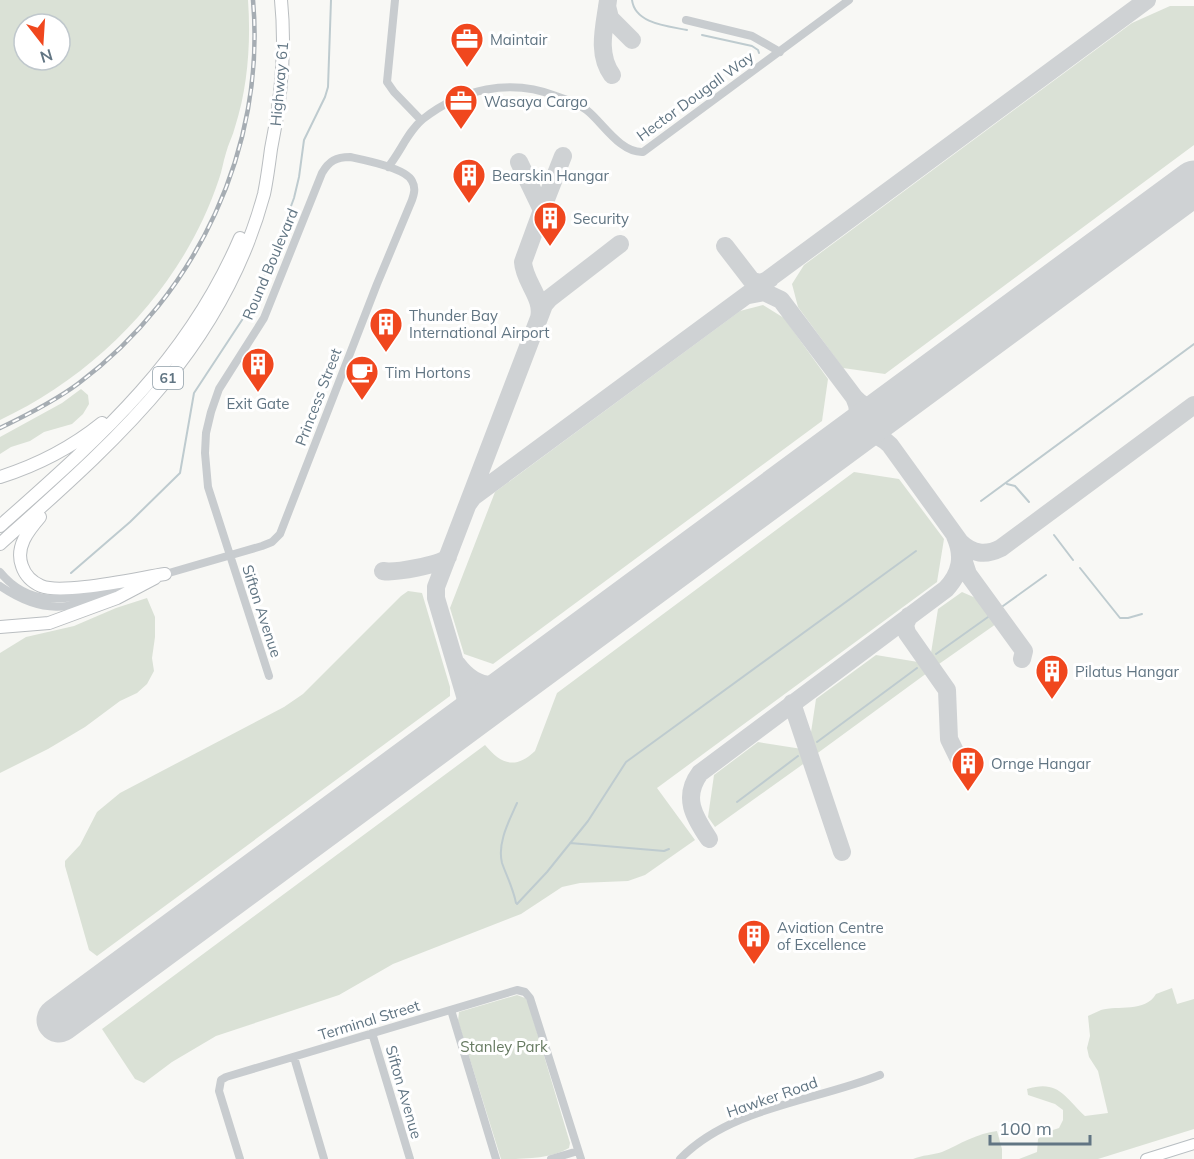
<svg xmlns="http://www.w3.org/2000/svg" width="1194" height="1159" font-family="Mulish,sans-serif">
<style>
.green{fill:#dae1d6;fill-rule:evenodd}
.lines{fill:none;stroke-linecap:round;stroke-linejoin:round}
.stream{stroke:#becbcf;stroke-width:2}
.taxiway{stroke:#cfd2d4;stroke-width:18}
.runway{stroke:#cfd2d4;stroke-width:45}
.secondary-casing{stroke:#b8bec2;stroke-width:12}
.trunk-casing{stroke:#babec1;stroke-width:14}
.minor{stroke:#c8cccf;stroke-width:8}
.secondary{stroke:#fff;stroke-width:10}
.trunk{stroke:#fff;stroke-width:12}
.rail-casing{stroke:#a6adb3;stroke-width:4.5}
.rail{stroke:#fff;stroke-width:2;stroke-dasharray:7;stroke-linecap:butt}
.labels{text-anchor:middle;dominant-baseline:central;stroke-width:6;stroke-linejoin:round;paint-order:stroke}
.shield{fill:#fff;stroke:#909ea8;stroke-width:1.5}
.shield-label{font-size:14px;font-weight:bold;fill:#617583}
.poi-label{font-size:15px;fill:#617583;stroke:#fff;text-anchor:start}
.street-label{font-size:15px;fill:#617583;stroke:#fff}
.park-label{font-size:15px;fill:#667a61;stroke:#fff}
</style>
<rect width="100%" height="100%" fill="#f8f8f5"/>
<path class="green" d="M0,0H248C251,41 248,87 235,127C233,136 228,144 226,153C223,162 222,171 219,179C184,285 100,373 0,420ZM24,24H60V60H24Z
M1170,6H1194V145L885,374L843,368L798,307L792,284L804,265L1132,23Z
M763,305L784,318L828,379L822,421L493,664L464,654L450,608L495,492L740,311Z
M81,389L88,395L89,404L83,414L72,424L44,432L30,441L11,447L0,454V437L62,403Z
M854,472L899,479L944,539L937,582L657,788L695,840L645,875L628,881L580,883L562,887L521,914L393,964L339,995L216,1036L172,1062L144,1083L135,1079L102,1029L485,745C501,764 515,770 535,751L557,693Z
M408,591L422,593L450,687V696L97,956L89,950L65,866V861L80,845L97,812L120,793L284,707L303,694L401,596Z
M962,592L978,599L996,624L939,664L931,653L938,609Z
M147,598L155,617V637L152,658L154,671L147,684L137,693L120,701L85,727L48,749L0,773V653L26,637L74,626L116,608Z
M876,655L918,662L927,673L815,755L810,739L816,699Z
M758,742L802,749L806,762L715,827L708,817L714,775Z
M1172,988L1177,1004L1194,999V1129L1098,1159H1019L1037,1152L1038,1139L1044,1133L1059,1128L1063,1120V1110L1055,1104L1028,1095L1027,1089C1058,1079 1065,1097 1085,1116L1108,1113L1098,1071L1089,1057L1087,1048L1090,1036L1088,1016C1092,1014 1097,1012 1101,1010C1118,1005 1145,1013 1156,994Z
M517,995L525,998L528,1002L570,1143L569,1148C551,1159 522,1159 501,1159L458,1021L459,1012Z
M997,1131L1002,1149V1159H913C922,1155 933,1155 942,1152C960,1144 978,1133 997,1131Z"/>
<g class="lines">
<path class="stream" d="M632,0C635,24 668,26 687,30
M702,35L752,46L758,50L759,53
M1007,484L1015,486L1029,502
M981,501L1194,344
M1054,535L1073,560
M1080,568L1120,618H1128L1142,614
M71,573L130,522L180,473L194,393L242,320L269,266L294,198L299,177L304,140L325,97L328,87L331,0
M1003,606L1046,575
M936,654L988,617
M817,742L917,668
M737,802L798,756
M570,843L664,851L669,849
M516,903C513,888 507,877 502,863C497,843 509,821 517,803
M517,904L547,872L588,821L626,762L916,551"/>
<path class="taxiway" d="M608,0C605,25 596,53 612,75
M607,6L610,18L632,40
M519,162L542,210L523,262C524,282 544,298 539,318
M541,212L563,156
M725,246L752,281L761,283L770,279
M749,295L764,292L781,300L854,397C863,415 857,429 842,441
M854,397C875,420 893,404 912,389C923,381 933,374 943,366
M799,477C809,469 820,461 830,454C850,439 868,423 890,445L960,542C973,554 985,556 1001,548L1194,405
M468,504L473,497L1147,0
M961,553L968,574L1024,651L1022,659
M383,571C395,573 440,565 448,557
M909,616L905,625L907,633L947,690L949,739L966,774
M457,664C482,698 510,685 538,664
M792,703L842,852
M405,763L454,727C464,719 467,709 465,696L436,598V587L544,305L550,298L620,244
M709,839C694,817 682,797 700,773L946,589C961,573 964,556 955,536"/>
<path class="runway" d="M59,1020L1194,183"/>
<defs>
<path id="secondary" d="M1146,1159L1194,1144"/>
<path id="trunk" d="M0,477C38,465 71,448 102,423
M40,517C28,531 15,547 22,566C25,575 32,582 41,586C62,595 138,578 165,574
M0,526C99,438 187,362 240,238
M0,544C115,441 222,350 264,194C267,180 269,164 271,149C281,101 286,49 281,0
M0,627L49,623L117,598L155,578"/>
</defs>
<use href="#secondary" class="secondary-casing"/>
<use href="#trunk" class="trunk-casing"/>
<path class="minor" d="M395,0L387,82L394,92L421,120
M686,20L752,36L780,52
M388,167C400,153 408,131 423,119C461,89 510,78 556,96C568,100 580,104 589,112C604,125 621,153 643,152L849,0
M0,572C31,610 69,599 110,589
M162,575L262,546L272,542L280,534L377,284L412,200C414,194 416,188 412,181C406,168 364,160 350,157C336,157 329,161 322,173L264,318L219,389L211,412L206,433L205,453L208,487L269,676
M0,586C51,621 76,605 128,587
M451,1010L496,1159
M372,1033L410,1159
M294,1057L324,1159
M240,1159L219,1091L221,1080L226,1077L517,990L525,992L530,998L581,1159
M551,1159L578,1151
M680,1159C730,1107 816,1101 880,1075"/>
<use href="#secondary" class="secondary"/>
<use href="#trunk" class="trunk"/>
<defs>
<path id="rail" d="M0,428C27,415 55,401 79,383C197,295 266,147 253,0"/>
</defs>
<use href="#rail" class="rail-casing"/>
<use href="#rail" class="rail"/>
</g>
<defs>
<symbol id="office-pin" viewBox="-11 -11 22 30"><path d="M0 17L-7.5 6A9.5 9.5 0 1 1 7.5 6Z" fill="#f0471e" stroke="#fff"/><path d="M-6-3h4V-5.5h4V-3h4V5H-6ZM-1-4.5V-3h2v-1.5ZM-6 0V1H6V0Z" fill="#fff"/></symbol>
<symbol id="building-pin" viewBox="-11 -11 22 30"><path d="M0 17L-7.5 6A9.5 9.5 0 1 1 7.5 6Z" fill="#f0471e" stroke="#fff"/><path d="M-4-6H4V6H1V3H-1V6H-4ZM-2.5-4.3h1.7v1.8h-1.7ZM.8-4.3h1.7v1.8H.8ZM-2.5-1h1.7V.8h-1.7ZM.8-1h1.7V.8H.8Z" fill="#fff"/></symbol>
<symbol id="cafe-pin" viewBox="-11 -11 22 30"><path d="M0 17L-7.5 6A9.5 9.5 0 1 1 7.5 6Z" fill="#f0471e" stroke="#fff"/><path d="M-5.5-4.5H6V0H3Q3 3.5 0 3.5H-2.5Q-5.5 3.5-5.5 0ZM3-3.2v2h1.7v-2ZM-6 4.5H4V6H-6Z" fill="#fff"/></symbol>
</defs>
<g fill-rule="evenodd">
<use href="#office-pin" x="448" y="20" width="38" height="52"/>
<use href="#office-pin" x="442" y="82" width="38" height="52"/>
<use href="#building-pin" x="450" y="156" width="38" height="52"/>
<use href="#building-pin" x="531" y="199" width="38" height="52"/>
<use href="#building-pin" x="367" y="305" width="38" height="52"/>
<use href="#building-pin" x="239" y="345" width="38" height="52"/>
<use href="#cafe-pin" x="343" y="353" width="38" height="52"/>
<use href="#building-pin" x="1033" y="652" width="38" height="52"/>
<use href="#building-pin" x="949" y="744" width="38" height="52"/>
<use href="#building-pin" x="735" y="917" width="38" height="52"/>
</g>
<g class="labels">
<rect class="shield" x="153" y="367" width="30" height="22" rx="4.5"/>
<g class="shield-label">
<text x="168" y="378">61</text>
</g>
<g class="poi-label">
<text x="490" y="39">Maintair</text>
<text x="484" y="101">Wasaya Cargo</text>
<text x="492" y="175">Bearskin Hangar</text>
<text x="573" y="218">Security</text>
<text x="409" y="315">Thunder Bay<tspan x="409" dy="17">International Airport</tspan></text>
<text x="385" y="372">Tim Hortons</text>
<text x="258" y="403" text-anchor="middle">Exit Gate</text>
<text x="1075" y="671">Pilatus Hangar</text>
<text x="991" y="763">Ornge Hangar</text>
<text x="777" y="927">Aviation Centre<tspan x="777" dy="17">of Excellence</tspan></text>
</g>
<g class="street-label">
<text transform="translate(279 84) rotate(-85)">Highway 61</text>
<text transform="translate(695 96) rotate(-36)">Hector Dougall Way</text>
<text transform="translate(270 264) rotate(-67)">Round Boulevard</text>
<text transform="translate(318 397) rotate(-69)">Princess Street</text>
<text transform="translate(262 611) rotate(72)">Sifton Avenue</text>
<text transform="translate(369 1020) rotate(-17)">Terminal Street</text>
<text transform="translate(404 1092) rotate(74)">Sifton Avenue</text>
<text transform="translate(772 1097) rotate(-19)">Hawker Road</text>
</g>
<g class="park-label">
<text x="504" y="1046">Stanley Park</text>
</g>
</g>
<g transform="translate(42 42) rotate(163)"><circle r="28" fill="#ffffff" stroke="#c0c8cd" stroke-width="1.5"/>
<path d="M0-4.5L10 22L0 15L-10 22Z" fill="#f0471e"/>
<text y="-9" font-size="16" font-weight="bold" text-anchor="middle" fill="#617583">N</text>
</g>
<path d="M990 1135v9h100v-9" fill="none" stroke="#617583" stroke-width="3"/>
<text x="999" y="1135" font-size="18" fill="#617583" stroke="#ffffff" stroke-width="4.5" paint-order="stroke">100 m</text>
</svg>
